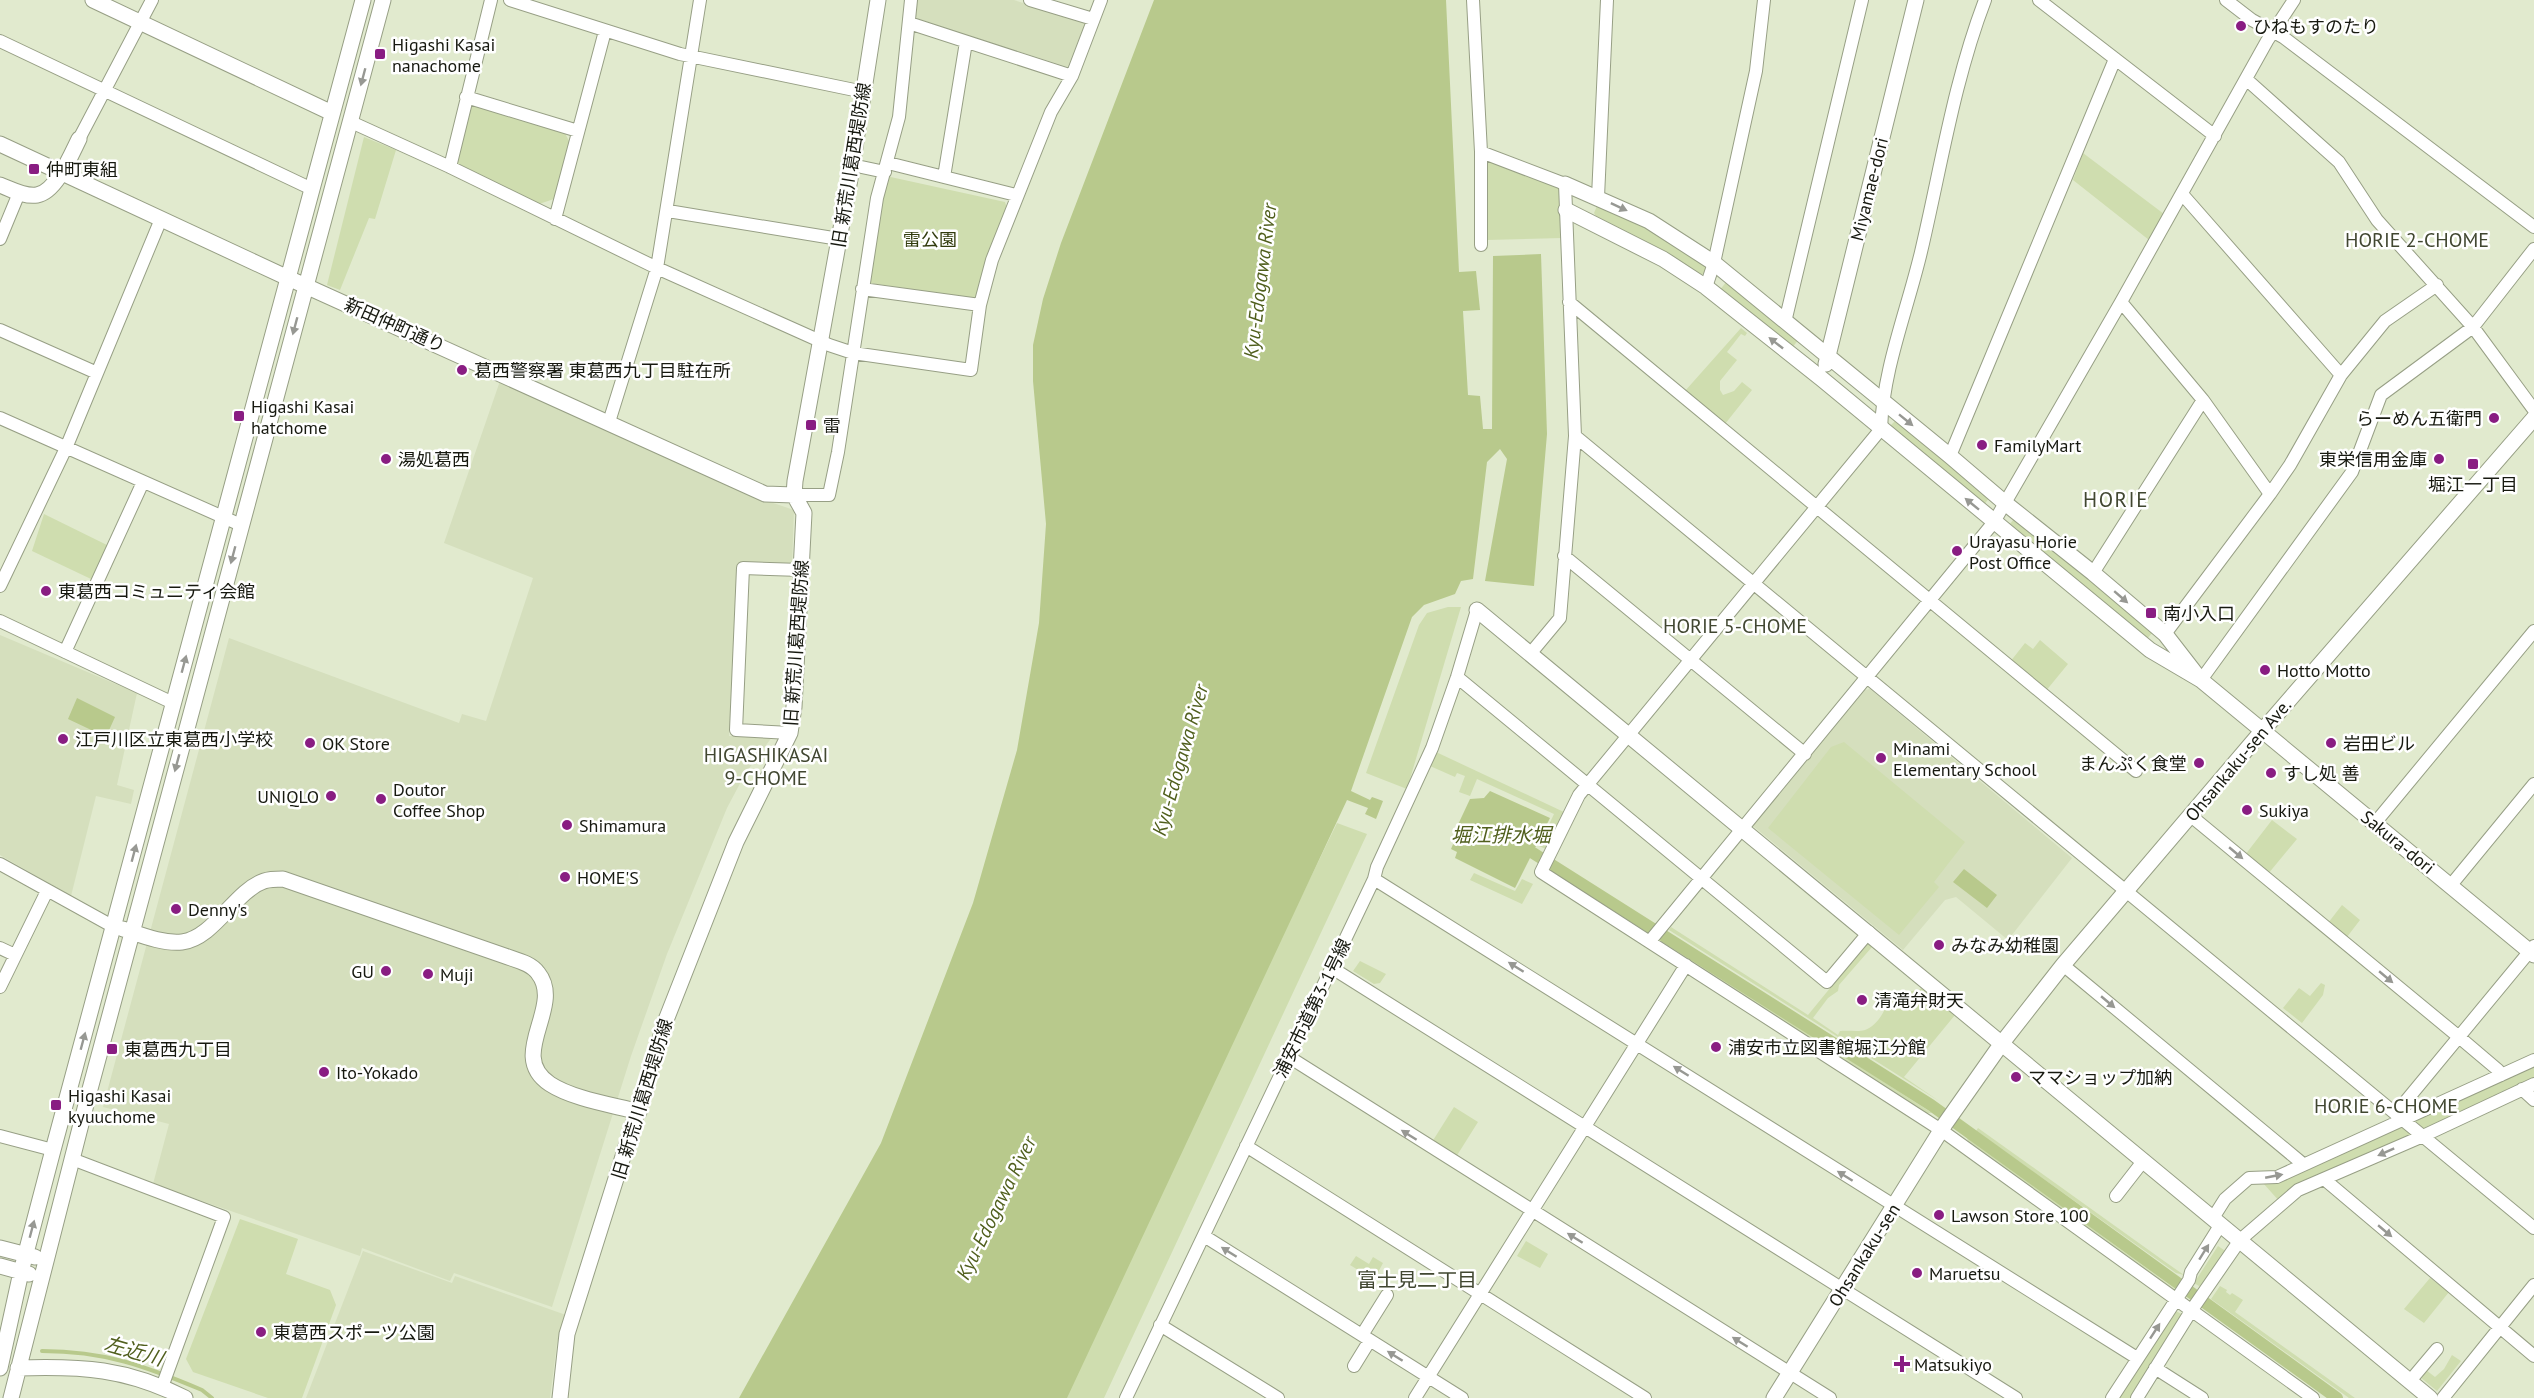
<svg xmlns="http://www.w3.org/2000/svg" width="2534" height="1398" font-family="'PT Sans','Noto Sans JP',sans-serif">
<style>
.built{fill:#d5dfbd}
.green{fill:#cfddaf}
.water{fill:#b8c98c}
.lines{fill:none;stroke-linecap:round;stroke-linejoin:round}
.stream{stroke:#b8c98c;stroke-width:4}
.canal{stroke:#b8c98c;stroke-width:12}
.minor-casing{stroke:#979f85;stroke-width:14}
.tertiary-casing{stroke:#979f85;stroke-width:17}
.minor{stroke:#fff;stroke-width:12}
.tertiary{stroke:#fff;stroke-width:15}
.oneway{fill:#979893}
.poi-dot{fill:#891d82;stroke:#fff;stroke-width:2}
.labels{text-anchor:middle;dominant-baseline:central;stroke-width:5;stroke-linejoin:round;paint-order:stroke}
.poi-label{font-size:18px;fill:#171910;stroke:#fff;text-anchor:start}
.street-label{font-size:18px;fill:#171910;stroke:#fff}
.park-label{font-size:18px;fill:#313b0d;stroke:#fff}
.neighbourhood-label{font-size:20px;fill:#414731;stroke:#fff}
.water-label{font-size:20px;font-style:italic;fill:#505f1d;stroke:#fff}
.quarter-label{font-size:21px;letter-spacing:1.5px;fill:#414731;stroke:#fff}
</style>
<rect width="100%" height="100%" fill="#e1eace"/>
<path class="built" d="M915,0H1014L1084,22L1087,27L1072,64L1068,67L918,20L914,13Z
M500,381L761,499L794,510L792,566L738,564L729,736L772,737L745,774L727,808L667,954L631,1056L552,1307L454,1273L450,1281L362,1248L360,1256L153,1184L169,1124L103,1107L229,638L459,723L462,714L486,721L533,578L444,543Z
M0,635L137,693L117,785L134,790L131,804L96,796L71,896L0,855Z
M1870,689L2072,858L2008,940L1956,897L1945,900L1903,950L1753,826L1865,690Z
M363,1251L452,1283L455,1276L566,1315L557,1343L550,1398H306Z"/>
<path class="green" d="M470,104L563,129L569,141L554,199L539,204L455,163Z
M364,137L396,150L375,219L369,218L340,290L327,285Z
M2083,153L2164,214L2149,240L2073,180Z
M1489,160L1556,185L1559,190L1562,238L1487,240L1486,161Z
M886,176L1005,202L1007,208L978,295L973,298L870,283Z
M1597,206L1647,228L1706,264L1707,269L1700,277L1597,218L1594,213Z
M1727,281L1799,339L1792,348L1719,291Z
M1741,328L1747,333L1745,336L1741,334L1727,352L1737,360L1720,381V390L1723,395L1734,391L1742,382L1752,390L1725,424L1685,391Z
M1895,421H1899L1989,498L1984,505L1889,427Z
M44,514L109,546L91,579L32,551Z
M2014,519L2019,520L2153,632L2145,641L2009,525Z
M1448,607H1461L1407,789L1366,773L1419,625L1427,613Z
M2040,640L2068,664L2045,692L2010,662L2025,643L2033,649Z
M1844,742L1965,842L1934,882L1939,887L1899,935L1768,828L1831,747Z
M1436,752L1566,813L1548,850L1539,846L1554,814L1477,779L1470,796L1459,792L1465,776L1457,773L1455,777L1430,766Z
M2272,820L2297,839L2268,874L2245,855Z
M1337,823L1367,834L1104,1398H1059Z
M1474,873L1515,891L1522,879L1533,884L1522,904L1470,880Z
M2342,905L2360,920L2347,937L2328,923Z
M1671,927L1808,1015L1867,943L1872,947L1839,985L1838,991L1828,998L1813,1018L1838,1035L1840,1031C1848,1030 1858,1032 1865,1030C1878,1025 1888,1008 1888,996L1894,990L1904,993L1916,990V994L1921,988L1955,1015L1904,1077L1939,1101L1669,930Z
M1662,939L1932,1113H1926L1661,943Z
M1360,961L1386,974L1380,983L1374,984L1353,971Z
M2321,983L2325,985L2323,995L2302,1023L2283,1008L2299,988L2310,996Z
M2534,1065V1080L2425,1130L2414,1120Z
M1454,1107L1478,1122L1456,1157L1432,1142Z
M2401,1125L2413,1135L2280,1202L2263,1183Z
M1978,1128L2164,1261L2184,1275L2176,1273L1976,1131Z
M1966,1136L2176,1290L2171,1289L1970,1145Z
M240,1219L298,1239L286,1274L330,1290L336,1305L302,1398H268L193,1372L186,1359Z
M1526,1241L1548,1254L1540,1268L1517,1256Z
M2218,1246L2227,1252L2204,1289L2194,1283Z
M1356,1256L1369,1264L1373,1257L1383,1263L1374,1280L1350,1265Z
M2430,1278L2449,1292L2424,1323L2404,1309Z
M2220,1286L2227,1290L2226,1292L2230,1295L2232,1293L2243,1300L2235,1312L2355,1398H2349L2211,1299Z
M2174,1310L2185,1316L2134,1398H2118Z
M2452,1355L2461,1361L2437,1391L2420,1377L2426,1370L2435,1377L2444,1369Z"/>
<path class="water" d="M1154,0H1446L1459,272L1476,271L1480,310L1463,311L1468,395L1480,396L1483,429H1492L1493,256L1541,254L1547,434L1534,586L1485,581L1507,459L1500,449L1487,462L1473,579L1461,581L1455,594L1424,605L1412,617L1351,791L1370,800L1372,797L1383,801L1376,819L1365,814L1368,808L1347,800L1067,1398H739L881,1143L973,903L1017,750L1039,623L1046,524L1033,381V345L1043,299L1061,243Z
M77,698L115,717L106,737L68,719Z
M1490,791L1550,818L1515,888L1455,858L1457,852L1451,849L1454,842L1461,845L1464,837L1455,831L1470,799L1484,798Z
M1964,869L1997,895L1987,908L1953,882Z"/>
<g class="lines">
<path class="stream" d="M42,1351C105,1351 145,1366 202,1390L212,1398"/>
<path class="canal" d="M1533,853L1931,1105L2337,1398"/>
<defs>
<path id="minor" d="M510,0L680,54L864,92
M1030,0L1093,19
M1473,0L1481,152L1565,184L1575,436L1560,618L1530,654
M1985,0C1954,81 1941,167 1921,252C1907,311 1883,369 1881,429L1579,795L1541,872L1941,1130L2313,1398
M2039,0L2215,136
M2226,0L2252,20L2283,37L2534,227
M909,23L1072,76
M0,41L312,189
M2246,79L2339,162L2377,220L2473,327L2534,410
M466,97L578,131
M351,122L450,167L657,268L829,345L853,353L971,370L980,305L992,260L1051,112L1072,76L1101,0
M79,139L152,0
M888,163L1016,195
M852,165L885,172
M450,167L491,0
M944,177L966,42
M2182,194L2341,375
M1598,197L1607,0
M668,211L839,239
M555,219L605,31
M0,239L19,193
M1481,245V152
M1706,287L1714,263L1756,71L1764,0
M862,289L980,305
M1569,302L2136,771
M2121,302L2203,400L2270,494
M1785,322L1862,0
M0,330L97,373
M0,418L241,525
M609,422L657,268L700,0
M1575,436L2534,1228
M1950,456L2115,59
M794,495H829L838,452L877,198L899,117L911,0
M1564,556L1805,754
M2093,573L2203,400
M0,586L66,448L161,219
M0,621L173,703
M2165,634L2270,494L2290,465L2341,375L2385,321L2437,285
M65,652L143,482
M1457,677L1827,982L1869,932
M2201,680L2352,472L2381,395L2473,327L2534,249
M790,733L736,730L743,568L801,570
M2191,816L2459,1037L2498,1070L2501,1075
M2375,823L2534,631
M0,864L114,927
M1374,879L2137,1358
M2451,885L2534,784
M1650,941L1994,522L2121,302L2267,41L2294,0
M0,948L15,955
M2063,965L2303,1164
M1332,968L2016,1398
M0,987L47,891
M1289,1057L1830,1398
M2522,1089L2534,1100
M2396,1113L2534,946
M0,1136L53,1150
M1246,1146L1645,1398
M72,1159L224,1217L162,1387
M2324,1179L2534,1356
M2116,1196L2144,1160
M2213,1218L2225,1199L2249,1178L2277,1177L2534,1060
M1204,1236L1462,1398
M1160,1325L1278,1398
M1362,1335L1387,1295
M1354,1366L1370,1340
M2155,1368L2202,1398
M2410,1381L2437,1349
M1126,1398L1374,879L1377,867L1432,748L1457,677L1477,610
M1415,1398L1686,965
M2112,1398L2189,1280L2191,1272L2221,1224
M2137,1398L2191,1311L2240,1240L2298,1190L2423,1136L2534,1084
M2443,1398L2534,1285"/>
<path id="tertiary" d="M93,0L332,113
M0,144L288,278L765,494L794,495
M1565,184L1649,221L1714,263L1950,456L2005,503L2093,573L2165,634L2196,674
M0,185C11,189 24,197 37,195C56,192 71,155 79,139
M1566,210L1663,259L1706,287L1822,379L2150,650L2201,680L2534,955
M1826,364L1916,0
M1477,610L2430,1398
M123,929C141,935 163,944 182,942C214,938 235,891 264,881C270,879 277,879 283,879L505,956C516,960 531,963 538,973C565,1007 506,1055 550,1084C573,1099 613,1105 639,1112
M0,1248L35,1257
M0,1266L29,1274
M0,1368L21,1272L53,1150L363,0
M18,1368C82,1366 126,1368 185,1398
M11,1398L90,1089L383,0
M560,1398L567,1334L666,1020L736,842L790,733L794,707L804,513L794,495L795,481L850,179L878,0
M1774,1398L1945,1124L2002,1043L2063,965L2263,730L2534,418"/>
</defs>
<use href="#minor" class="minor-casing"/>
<use href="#tertiary" class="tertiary-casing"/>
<use href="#minor" class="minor"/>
<use href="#tertiary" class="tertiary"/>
</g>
<defs><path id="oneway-solid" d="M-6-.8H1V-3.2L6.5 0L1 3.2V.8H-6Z" transform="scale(1.5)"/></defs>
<g class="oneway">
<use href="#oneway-solid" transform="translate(363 77) rotate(105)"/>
<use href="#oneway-solid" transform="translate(1619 207) rotate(25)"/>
<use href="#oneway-solid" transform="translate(295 326) rotate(105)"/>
<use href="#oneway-solid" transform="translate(1776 343) rotate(-142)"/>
<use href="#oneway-solid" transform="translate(1906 420) rotate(39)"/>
<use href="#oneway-solid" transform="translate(1972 504) rotate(-141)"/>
<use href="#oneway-solid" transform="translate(233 555) rotate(105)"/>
<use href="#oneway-solid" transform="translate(2121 597) rotate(41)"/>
<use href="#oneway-solid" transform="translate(184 664) rotate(-75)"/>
<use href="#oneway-solid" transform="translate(177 763) rotate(105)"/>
<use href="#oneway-solid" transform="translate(134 853) rotate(-75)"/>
<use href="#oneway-solid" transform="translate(2236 853) rotate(40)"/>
<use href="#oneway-solid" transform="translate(1516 967) rotate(-148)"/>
<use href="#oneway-solid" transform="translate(2386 977) rotate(40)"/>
<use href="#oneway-solid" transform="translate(2108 1002) rotate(40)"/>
<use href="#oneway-solid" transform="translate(83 1041) rotate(-75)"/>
<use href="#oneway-solid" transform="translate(1681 1071) rotate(-148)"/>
<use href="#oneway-solid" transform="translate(1409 1135) rotate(-148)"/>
<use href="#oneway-solid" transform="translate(2386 1152) rotate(156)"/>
<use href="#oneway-solid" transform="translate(1845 1176) rotate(-148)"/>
<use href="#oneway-solid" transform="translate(2274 1176) rotate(-11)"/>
<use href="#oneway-solid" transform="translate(32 1229) rotate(-75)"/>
<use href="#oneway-solid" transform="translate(2385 1231) rotate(40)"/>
<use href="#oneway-solid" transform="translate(1575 1238) rotate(-148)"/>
<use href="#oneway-solid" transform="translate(1229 1252) rotate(-148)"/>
<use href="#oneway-solid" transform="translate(2204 1252) rotate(-58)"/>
<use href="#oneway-solid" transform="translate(2155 1331) rotate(-57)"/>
<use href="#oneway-solid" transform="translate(1740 1342) rotate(-148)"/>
<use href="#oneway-solid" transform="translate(1395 1356) rotate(-148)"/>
</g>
<g class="poi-dot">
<circle cx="2241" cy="26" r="6"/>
<rect x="374" y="48" width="12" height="12" rx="3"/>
<rect x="28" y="163" width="12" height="12" rx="3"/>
<circle cx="462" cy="370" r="6"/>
<rect x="233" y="410" width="12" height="12" rx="3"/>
<circle cx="2494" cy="418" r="6"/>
<rect x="805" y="419" width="12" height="12" rx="3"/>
<circle cx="1982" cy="445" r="6"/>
<circle cx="386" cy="459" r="6"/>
<circle cx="2439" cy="459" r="6"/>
<rect x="2467" y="458" width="12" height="12" rx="3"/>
<circle cx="1957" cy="551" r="6"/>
<circle cx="46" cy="591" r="6"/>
<rect x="2145" y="607" width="12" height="12" rx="3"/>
<circle cx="2265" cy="670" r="6"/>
<circle cx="63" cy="739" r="6"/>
<circle cx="310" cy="743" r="6"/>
<circle cx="2331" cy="743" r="6"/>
<circle cx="1881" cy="758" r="6"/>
<circle cx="2199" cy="763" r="6"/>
<circle cx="2271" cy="773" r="6"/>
<circle cx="331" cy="796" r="6"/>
<circle cx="381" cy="799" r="6"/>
<circle cx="2247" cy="810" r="6"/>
<circle cx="567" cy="825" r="6"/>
<circle cx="565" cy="877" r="6"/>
<circle cx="176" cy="909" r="6"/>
<circle cx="1939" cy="945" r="6"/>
<circle cx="386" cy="971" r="6"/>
<circle cx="428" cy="974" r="6"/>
<circle cx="1862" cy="1000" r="6"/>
<circle cx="1716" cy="1047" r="6"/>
<rect x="106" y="1043" width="12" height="12" rx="3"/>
<circle cx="324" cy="1072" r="6"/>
<circle cx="2016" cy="1077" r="6"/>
<rect x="50" y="1099" width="12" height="12" rx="3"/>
<circle cx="1939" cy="1215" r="6"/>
<circle cx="1917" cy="1273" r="6"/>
<circle cx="261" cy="1332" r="6"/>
<path d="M1899 1355h6v6h6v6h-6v6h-6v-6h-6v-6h6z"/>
</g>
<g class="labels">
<g class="poi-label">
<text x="2253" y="26">ひねもすのたり</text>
<text x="392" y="44">Higashi Kasai<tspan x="392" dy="21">nanachome</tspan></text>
<text x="46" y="169">仲町東組</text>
<text x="474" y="370">葛西警察署 東葛西九丁目駐在所</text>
<text x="251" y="406">Higashi Kasai<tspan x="251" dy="21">hatchome</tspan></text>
<text x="2482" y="418" text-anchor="end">らーめん五衛門</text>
<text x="823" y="425">雷</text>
<text x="1994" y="445">FamilyMart</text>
<text x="398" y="459">湯処葛西</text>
<text x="2427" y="459" text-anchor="end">東栄信用金庫</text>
<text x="2473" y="484" text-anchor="middle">堀江一丁目</text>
<text x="1969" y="541">Urayasu Horie<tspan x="1969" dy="21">Post Office</tspan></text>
<text x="58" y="591">東葛西コミュニティ会館</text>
<text x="2163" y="613">南小入口</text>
<text x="2277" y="670">Hotto Motto</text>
<text x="75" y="739">江戸川区立東葛西小学校</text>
<text x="322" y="743">OK Store</text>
<text x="2343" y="743">岩田ビル</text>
<text x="1893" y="748">Minami<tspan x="1893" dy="21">Elementary School</tspan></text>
<text x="2187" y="763" text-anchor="end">まんぷく食堂</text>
<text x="2283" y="773">すし処 善</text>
<text x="393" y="789">Doutor<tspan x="393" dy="21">Coffee Shop</tspan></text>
<text x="319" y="796" text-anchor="end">UNIQLO</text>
<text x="2259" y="810">Sukiya</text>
<text x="579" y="825">Shimamura</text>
<text x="577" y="877">HOME'S</text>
<text x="188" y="909">Denny's</text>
<text x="1951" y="945">みなみ幼稚園</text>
<text x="374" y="971" text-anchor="end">GU</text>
<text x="440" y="974">Muji</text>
<text x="1874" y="1000">清滝弁財天</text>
<text x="1728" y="1047">浦安市立図書館堀江分館</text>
<text x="124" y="1049">東葛西九丁目</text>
<text x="336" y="1072">Ito-Yokado</text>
<text x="2028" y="1077">ママショップ加納</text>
<text x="68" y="1095">Higashi Kasai<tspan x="68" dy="21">kyuuchome</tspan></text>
<text x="1951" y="1215">Lawson Store 100</text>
<text x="1929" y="1273">Maruetsu</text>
<text x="273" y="1332">東葛西スポーツ公園</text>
<text x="1914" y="1364">Matsukiyo</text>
</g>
<g class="street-label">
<text transform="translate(851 165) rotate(-81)">旧 新荒川葛西堤防線</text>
<text transform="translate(1869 189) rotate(-76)">Miyamae-dori</text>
<text transform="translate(395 325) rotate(24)">新田仲町通り</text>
<text transform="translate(796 643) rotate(-86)">旧 新荒川葛西堤防線</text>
<text transform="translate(2238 760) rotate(-50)">Ohsankaku-sen Ave.</text>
<text transform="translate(2398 842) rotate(39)">Sakura-dori</text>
<text transform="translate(1312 1008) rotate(-64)">浦安市道第3-1号線</text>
<text transform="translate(642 1099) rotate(-73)">旧 新荒川葛西堤防線</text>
<text transform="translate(1864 1255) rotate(-58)">Ohsankaku-sen</text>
</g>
<g class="park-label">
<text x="930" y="239">雷公園</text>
</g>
<g class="neighbourhood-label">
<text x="2417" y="240">HORIE 2-CHOME</text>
<text x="1735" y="626">HORIE 5-CHOME</text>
<text x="766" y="755">HIGASHIKASAI<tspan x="766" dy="23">9-CHOME</tspan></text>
<text x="2386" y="1106">HORIE 6-CHOME</text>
<text x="1417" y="1280">富士見二丁目</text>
</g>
<g class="water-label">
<text transform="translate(1260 281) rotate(-83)">Kyu-Edogawa River</text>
<text transform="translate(1180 760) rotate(-74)">Kyu-Edogawa River</text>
<text x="1501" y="835">堀江排水堀</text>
<text transform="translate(996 1208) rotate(-64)">Kyu-Edogawa River</text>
<text transform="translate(134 1351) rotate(16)">左近川</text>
</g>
<g class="quarter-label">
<text x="2116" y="499">HORIE</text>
</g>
</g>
</svg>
